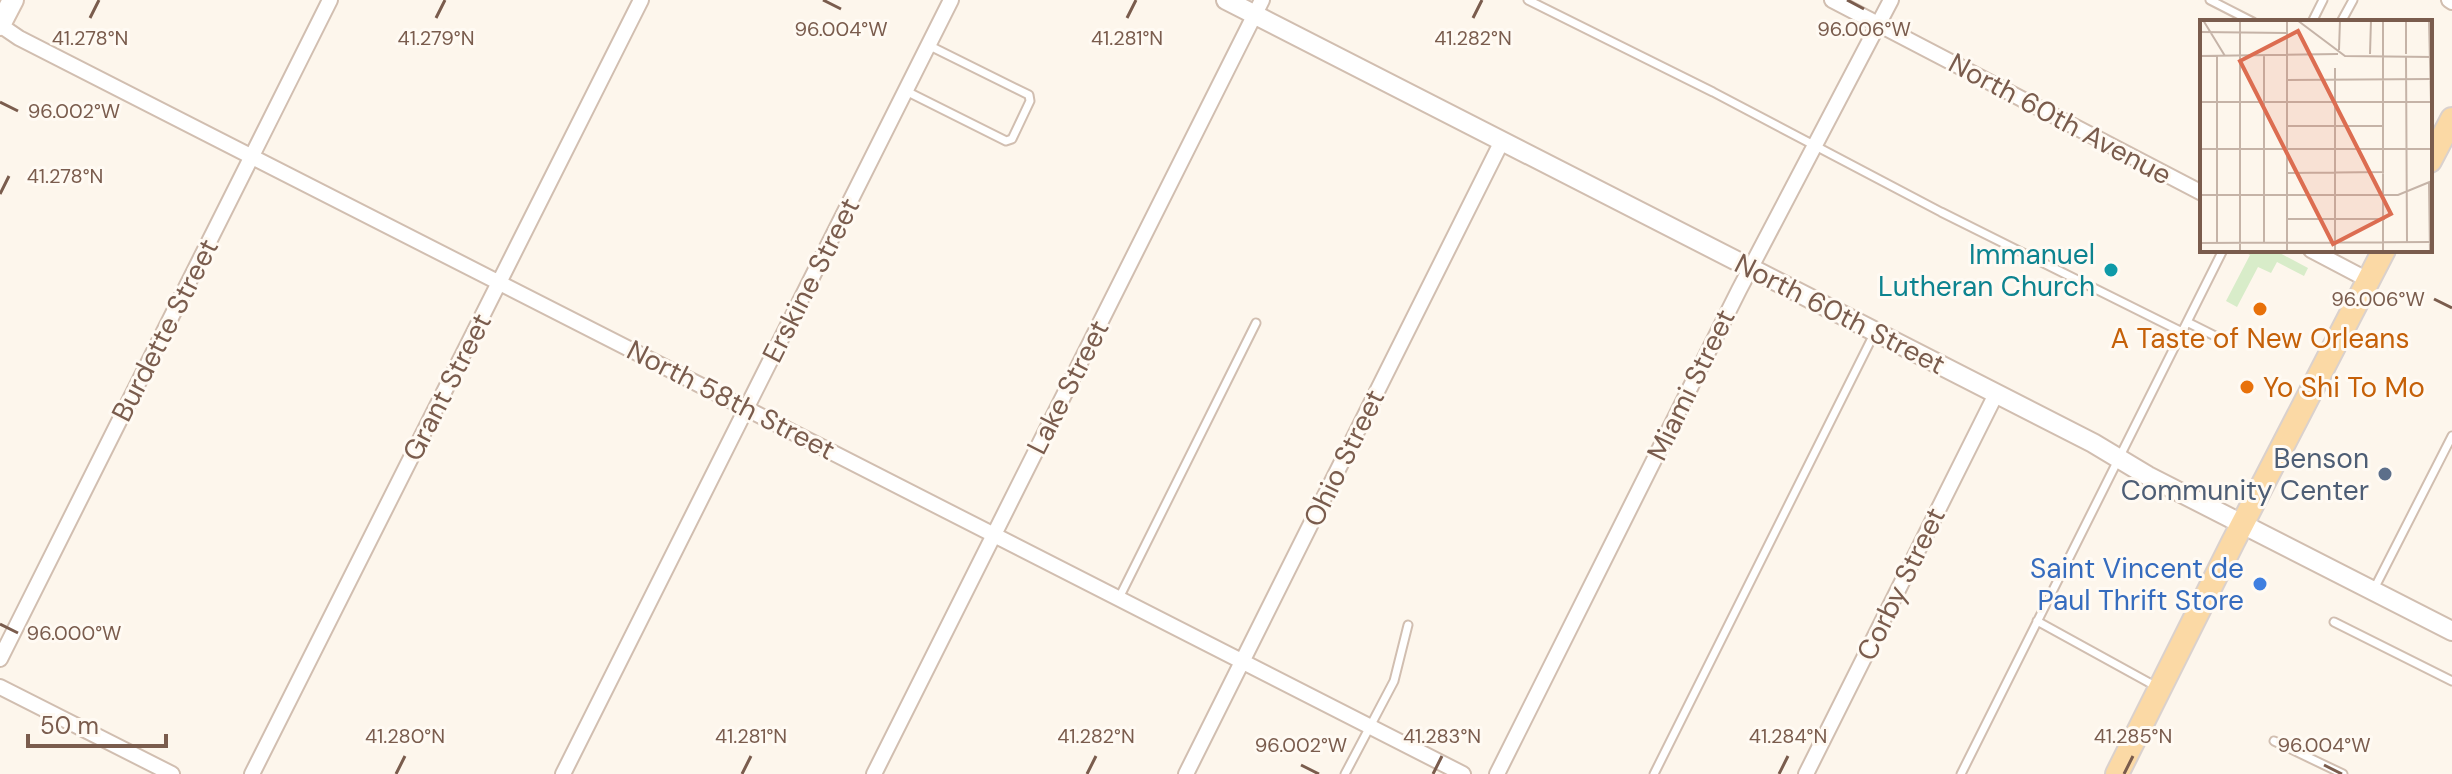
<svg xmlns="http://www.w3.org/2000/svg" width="2452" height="774" font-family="'DM Sans',sans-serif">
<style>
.green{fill:#d8ecc9}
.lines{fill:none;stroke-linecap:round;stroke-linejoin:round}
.service-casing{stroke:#d1beb0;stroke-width:11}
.minor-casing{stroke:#d1beb0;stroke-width:18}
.tertiary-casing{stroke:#d1beb0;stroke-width:22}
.secondary-casing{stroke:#d6c0b0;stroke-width:24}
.primary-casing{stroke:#dad1cd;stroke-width:26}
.service{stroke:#fff;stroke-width:7}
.minor{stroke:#fff;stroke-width:14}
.tertiary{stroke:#fff;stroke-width:18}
.secondary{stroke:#fff;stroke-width:20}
.primary{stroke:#fbd9a5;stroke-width:22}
.ticks{fill:none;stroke:#7a5c4d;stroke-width:3}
.culture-dot{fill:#0f9aa8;stroke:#fffaf3;stroke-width:3}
.food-dot{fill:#e8710a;stroke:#fffaf3;stroke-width:3}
.service-dot{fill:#5c6f8a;stroke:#fffaf3;stroke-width:3}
.shop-dot{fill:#3f7fe0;stroke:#fffaf3;stroke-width:3}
.labels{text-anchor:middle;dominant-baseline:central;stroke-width:6;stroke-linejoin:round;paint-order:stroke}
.street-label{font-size:28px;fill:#7a5c4d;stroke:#fffaf3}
.culture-label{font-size:28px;fill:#0d838f;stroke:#fffaf3;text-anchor:end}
.food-label{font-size:28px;fill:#c56008;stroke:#fffaf3}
.service-label{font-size:28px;fill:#4e5e75;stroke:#fffaf3;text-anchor:end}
.shop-label{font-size:28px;fill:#366cbe;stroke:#fffaf3;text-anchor:end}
.inset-road{fill:none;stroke:#c5b3a7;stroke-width:2}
.view{fill:#dc6d51;fill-opacity:0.15;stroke:#dc6d51;stroke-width:4}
.inset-edge{fill:none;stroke:#7a5c4d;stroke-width:4}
.ticks-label{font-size:20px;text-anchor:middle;fill:#7a5c4d;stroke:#fffaf3;stroke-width:6;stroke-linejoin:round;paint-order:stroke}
</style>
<rect width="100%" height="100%" fill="#fdf6ec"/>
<path class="green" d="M2241,250H2274L2308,268L2304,276L2277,262L2271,273L2258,267L2237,307L2226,301L2250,255Z"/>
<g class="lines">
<defs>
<path id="service" d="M1528,0L1713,92L1941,212L2182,332
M2210,0L2253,22
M2312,22L2323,0
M2341,22L2353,0
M906,91L1006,141L1012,139L1030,101L1029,95L928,45
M2187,322L2227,342
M2373,591L2452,436
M1119,598L1256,323
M2037,621L2157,687
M2334,622L2452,681
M2274,741L2343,774
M1345,774L1394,681L1408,625
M1654,774L1874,334
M1961,774L2223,250"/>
<path id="minor" d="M1832,0L2202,193
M2449,0L2452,2
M0,25L19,38L1463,774
M2311,250L2368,280
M0,659L330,0
M0,687L172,774
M252,774L641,0
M563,774L951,0
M874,774L1262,0
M1186,774L1502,141
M1497,774L1739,290L1891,0
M1806,774L1996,394"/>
<path id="tertiary" d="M1226,0L2093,443L2148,476L2452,631"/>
<path id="secondary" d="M0,25L13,0"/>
<path id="primary" d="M2430,161L2452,119
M2117,774L2233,542L2384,250"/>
</defs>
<use href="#service" class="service-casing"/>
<use href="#minor" class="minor-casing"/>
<use href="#tertiary" class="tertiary-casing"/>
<use href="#secondary" class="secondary-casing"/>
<use href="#primary" class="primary-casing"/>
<use href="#service" class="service"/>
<use href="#minor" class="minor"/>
<use href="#tertiary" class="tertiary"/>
<use href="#secondary" class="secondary"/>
<use href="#primary" class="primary"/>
</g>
<path class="ticks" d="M823,0L841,9M1847,0L1864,9M90,18L99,0M436,18L445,0M1127,18L1136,0M1473,18L1482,0M0,102L18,111M0,194L9,176M2434,299L2452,308M0,624L18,633M1301,765L1319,774M2324,765L2342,774M396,774L405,756M742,774L751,756M1087,774L1096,756M1433,774L1442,756M1779,774L1788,756M2124,774L2133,756"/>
<circle class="culture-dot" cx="2111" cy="270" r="8"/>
<g class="food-dot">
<circle cx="2260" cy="309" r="8"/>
<circle cx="2247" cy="387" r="8"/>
</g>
<circle class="service-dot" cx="2385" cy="474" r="8"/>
<circle class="shop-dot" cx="2260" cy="584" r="8"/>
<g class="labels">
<g class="street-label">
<text transform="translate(2060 119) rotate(28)">North 60th Avenue</text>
<text transform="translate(811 280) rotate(-63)">Erskine Street</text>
<text transform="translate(1840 314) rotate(27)">North 60th Street</text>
<text transform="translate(165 330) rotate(-63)">Burdette Street</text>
<text transform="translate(1691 385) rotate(-64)">Miami Street</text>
<text transform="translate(447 387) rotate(-63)">Grant Street</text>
<text transform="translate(1068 387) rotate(-63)">Lake Street</text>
<text transform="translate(731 400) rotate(27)">North 58th Street</text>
<text transform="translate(1344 458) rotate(-64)">Ohio Street</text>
<text transform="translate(1901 584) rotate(-64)">Corby Street</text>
</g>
<g class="culture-label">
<text x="2095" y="254">Immanuel<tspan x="2095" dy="32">Lutheran Church</tspan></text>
</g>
<g class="food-label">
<text x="2260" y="338">A Taste of New Orleans</text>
<text x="2263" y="387" text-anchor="start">Yo Shi To Mo</text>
</g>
<g class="service-label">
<text x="2369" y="458">Benson<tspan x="2369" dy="32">Community Center</tspan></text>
</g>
<g class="shop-label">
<text x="2244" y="568">Saint Vincent de<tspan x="2244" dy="32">Paul Thrift Store</tspan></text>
</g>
</g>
<g transform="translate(2200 20)">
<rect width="232" height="232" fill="#fdf6ec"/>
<path class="inset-road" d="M3,0L25,36M97,0L145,36L232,37M206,0V34M229,0L232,125M0,12L87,13M139,30L140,0M170,34L171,0M0,36L138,34M206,37L207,222M87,60L232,59M0,82H232M87,106H184M0,129H232M87,153L184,152M229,163L230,232M0,175H198L232,161M87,199H185M0,223L232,222M17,223V36M64,223V36M40,232V0M87,232V0M135,232V48M183,232V0"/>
<path class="view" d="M98,11L191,194L133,224L40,41Z"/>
<rect width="232" height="232" class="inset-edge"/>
</g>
<g class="ticks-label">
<text x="841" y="36">96.004°W</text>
<text x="1864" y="36">96.006°W</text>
<text x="90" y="45">41.278°N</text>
<text x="436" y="45">41.279°N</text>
<text x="1127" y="45">41.281°N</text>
<text x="1473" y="45">41.282°N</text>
<text x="74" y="118">96.002°W</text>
<text x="65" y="183">41.278°N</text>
<text x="2378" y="306">96.006°W</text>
<text x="74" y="640">96.000°W</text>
<text x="405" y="743">41.280°N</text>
<text x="751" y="743">41.281°N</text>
<text x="1096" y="743">41.282°N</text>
<text x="1442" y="743">41.283°N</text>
<text x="1788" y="743">41.284°N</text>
<text x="2133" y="743">41.285°N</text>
<text x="1301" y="752">96.002°W</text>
<text x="2324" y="752">96.004°W</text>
</g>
<path d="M28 734v12h138v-12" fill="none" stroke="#7a5c4d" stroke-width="4"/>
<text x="40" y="734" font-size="24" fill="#7a5c4d" stroke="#fffaf3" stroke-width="6" paint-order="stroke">50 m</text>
</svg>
